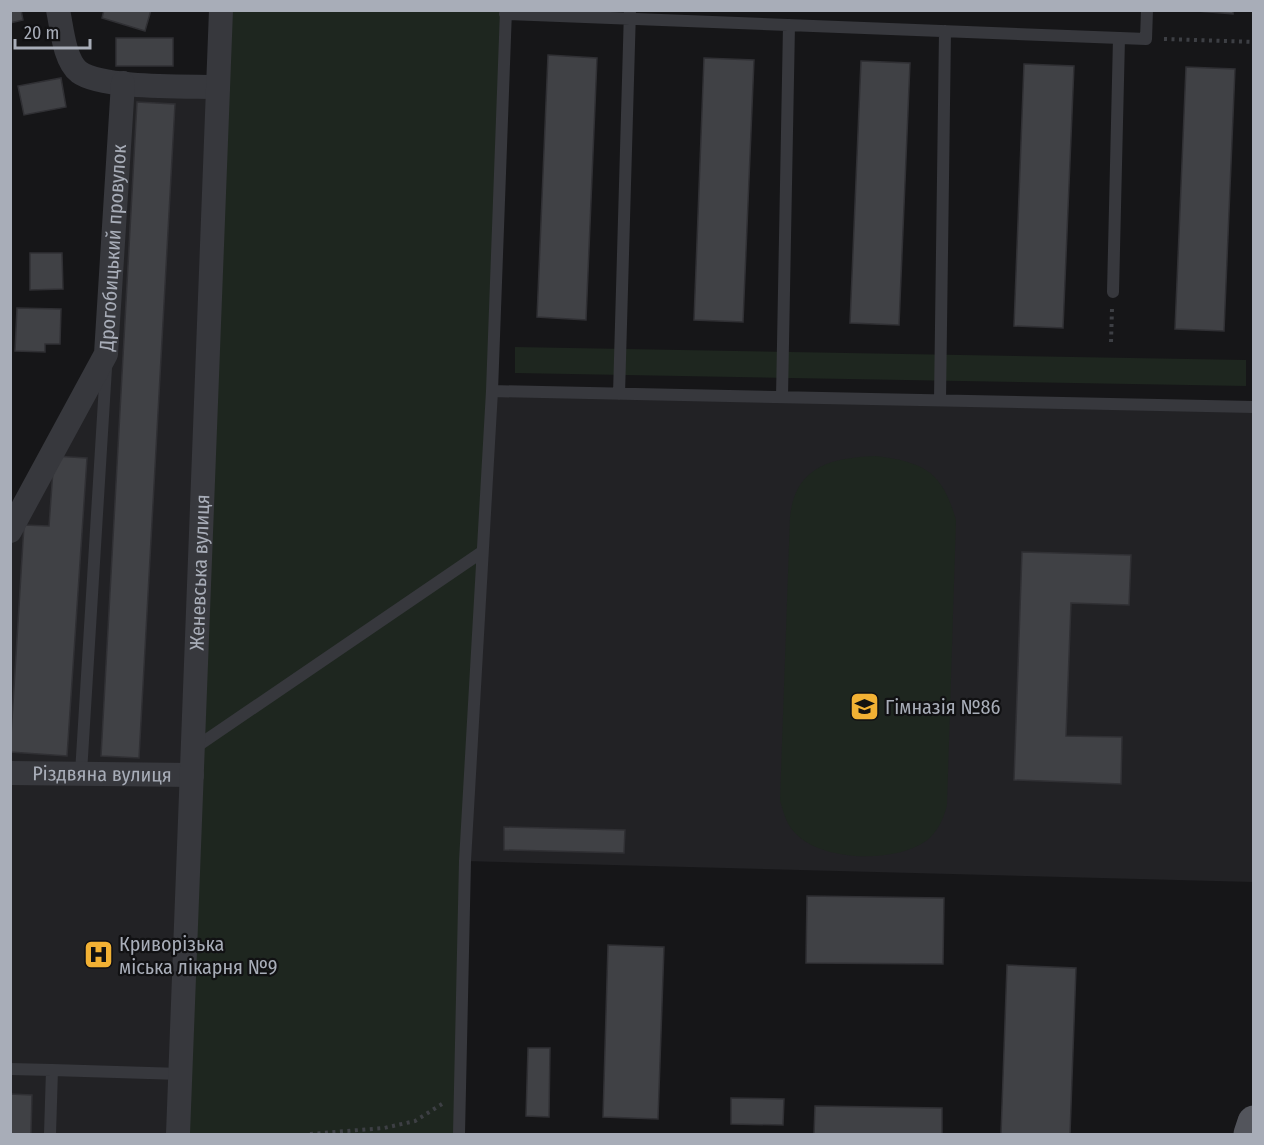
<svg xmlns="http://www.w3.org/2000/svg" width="1264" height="1145" font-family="'Fira Sans Condensed',sans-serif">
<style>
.built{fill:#222225}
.green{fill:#1e261f}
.building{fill:#404145;stroke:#303034;stroke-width:1.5}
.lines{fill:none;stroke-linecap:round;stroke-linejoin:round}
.path{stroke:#3d3f44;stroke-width:4;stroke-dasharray:3 4.5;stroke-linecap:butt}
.service{stroke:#37383d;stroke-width:12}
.minor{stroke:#37383d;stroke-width:24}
.primary{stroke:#53555c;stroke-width:33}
.labels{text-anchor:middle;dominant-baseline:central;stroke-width:4.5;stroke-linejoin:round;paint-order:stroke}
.street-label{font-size:20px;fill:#a8adb8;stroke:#111113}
.poi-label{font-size:20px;fill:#a8adb8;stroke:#111113;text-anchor:start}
</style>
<rect width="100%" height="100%" fill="#161618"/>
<path class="built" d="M123,83L218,87L178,1134H11V531L106,354Z
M492,391L1253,407V882L465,861Z"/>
<path class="green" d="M221,11H506L459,1134H178Z
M515,347L1246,360V386L515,373Z
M875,456C924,462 942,471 956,520L947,805C944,818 937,833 926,841C895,863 822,862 795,833C786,824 783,811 780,800L790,517C795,467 830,458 875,456Z"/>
<path class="building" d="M10,10H21L23,20L10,23Z
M104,10H151L145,31L102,18Z
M1185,10H1233V14Z
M116,38H173V66H116Z
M548,55L597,58L586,320L537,317Z
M704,58L754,60L743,322L694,320Z
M861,61L910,63L899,325L850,323Z
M1024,64L1074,66L1063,328L1014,326Z
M1186,67L1235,69L1224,331L1175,329Z
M61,78L66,107L24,115L18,86Z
M137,102L175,104L139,758L101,756Z
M30,253H62L63,289L30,290Z
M17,308L61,309L60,344H45V352L15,351Z
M54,456L87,458L67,756L10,752L24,525L49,526Z
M1022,552L1131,555L1129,605L1071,603L1066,736L1122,737L1121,784L1014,780Z
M504,827L625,830L624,853L504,850Z
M807,896L944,898L943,964L806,963Z
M608,945L664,947L658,1119L603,1117Z
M1007,965L1076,968L1070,1134H1001Z
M528,1048H550L549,1117L526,1116Z
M10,1094L32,1095L31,1134H10Z
M731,1098L784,1099L783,1125L731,1124Z
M815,1106L942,1108V1134H814Z"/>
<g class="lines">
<path class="path" d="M1164,39L1254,42
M1111,342L1112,309
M310,1134L384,1128L415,1121L442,1104"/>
<path class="service" d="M505,14L1146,39L1147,10
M1113,292L1119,38
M492,391L1254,407
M619,394L630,10
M782,397L789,25
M940,400L945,31
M193,749L482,552
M81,773L106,368
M10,1069L52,1070
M50,1134L52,1070L181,1074
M459,1134L465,861L492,391L506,10"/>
<g class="minor">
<path d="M58,10C62,28 64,60 79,72C102,89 188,86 218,87"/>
<path id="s1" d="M10,531L106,354L123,83"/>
<path id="s2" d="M10,773L192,775"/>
<path id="s3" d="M178,1134L221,10"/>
</g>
<path class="primary" d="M1250,1134L1254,1122"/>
</g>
<defs>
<symbol id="school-square" viewBox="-11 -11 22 22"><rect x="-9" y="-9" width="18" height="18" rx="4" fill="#f2b134" stroke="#111113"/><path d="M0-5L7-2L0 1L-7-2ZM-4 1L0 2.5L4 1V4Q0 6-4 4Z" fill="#111"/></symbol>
<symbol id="hospital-square" viewBox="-11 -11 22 22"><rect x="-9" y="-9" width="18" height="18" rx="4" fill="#f2b134" stroke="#111113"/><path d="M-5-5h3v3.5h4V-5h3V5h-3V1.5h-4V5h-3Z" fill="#111"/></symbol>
</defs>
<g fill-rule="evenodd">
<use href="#school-square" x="848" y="690" width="33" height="33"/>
<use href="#hospital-square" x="82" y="938" width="33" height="33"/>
</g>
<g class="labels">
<g class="street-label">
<text stroke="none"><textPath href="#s1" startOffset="308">Дрогобицький провулок</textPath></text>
<text stroke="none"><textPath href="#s3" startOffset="562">Женевська вулиця</textPath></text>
<text stroke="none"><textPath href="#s2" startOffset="92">Різдвяна вулиця</textPath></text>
</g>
<g class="poi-label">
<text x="885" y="707">Гімназія №86</text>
<text x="119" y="944">Криворізька<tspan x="119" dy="23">міська лікарня №9</tspan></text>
</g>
</g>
<rect width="1264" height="1145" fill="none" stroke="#a8adb8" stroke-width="24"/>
<path d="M15 39v9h75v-9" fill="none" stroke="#a8adb8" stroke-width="3"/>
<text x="24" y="39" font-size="18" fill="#a8adb8" stroke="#111113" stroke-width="4.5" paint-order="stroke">20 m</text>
</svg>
